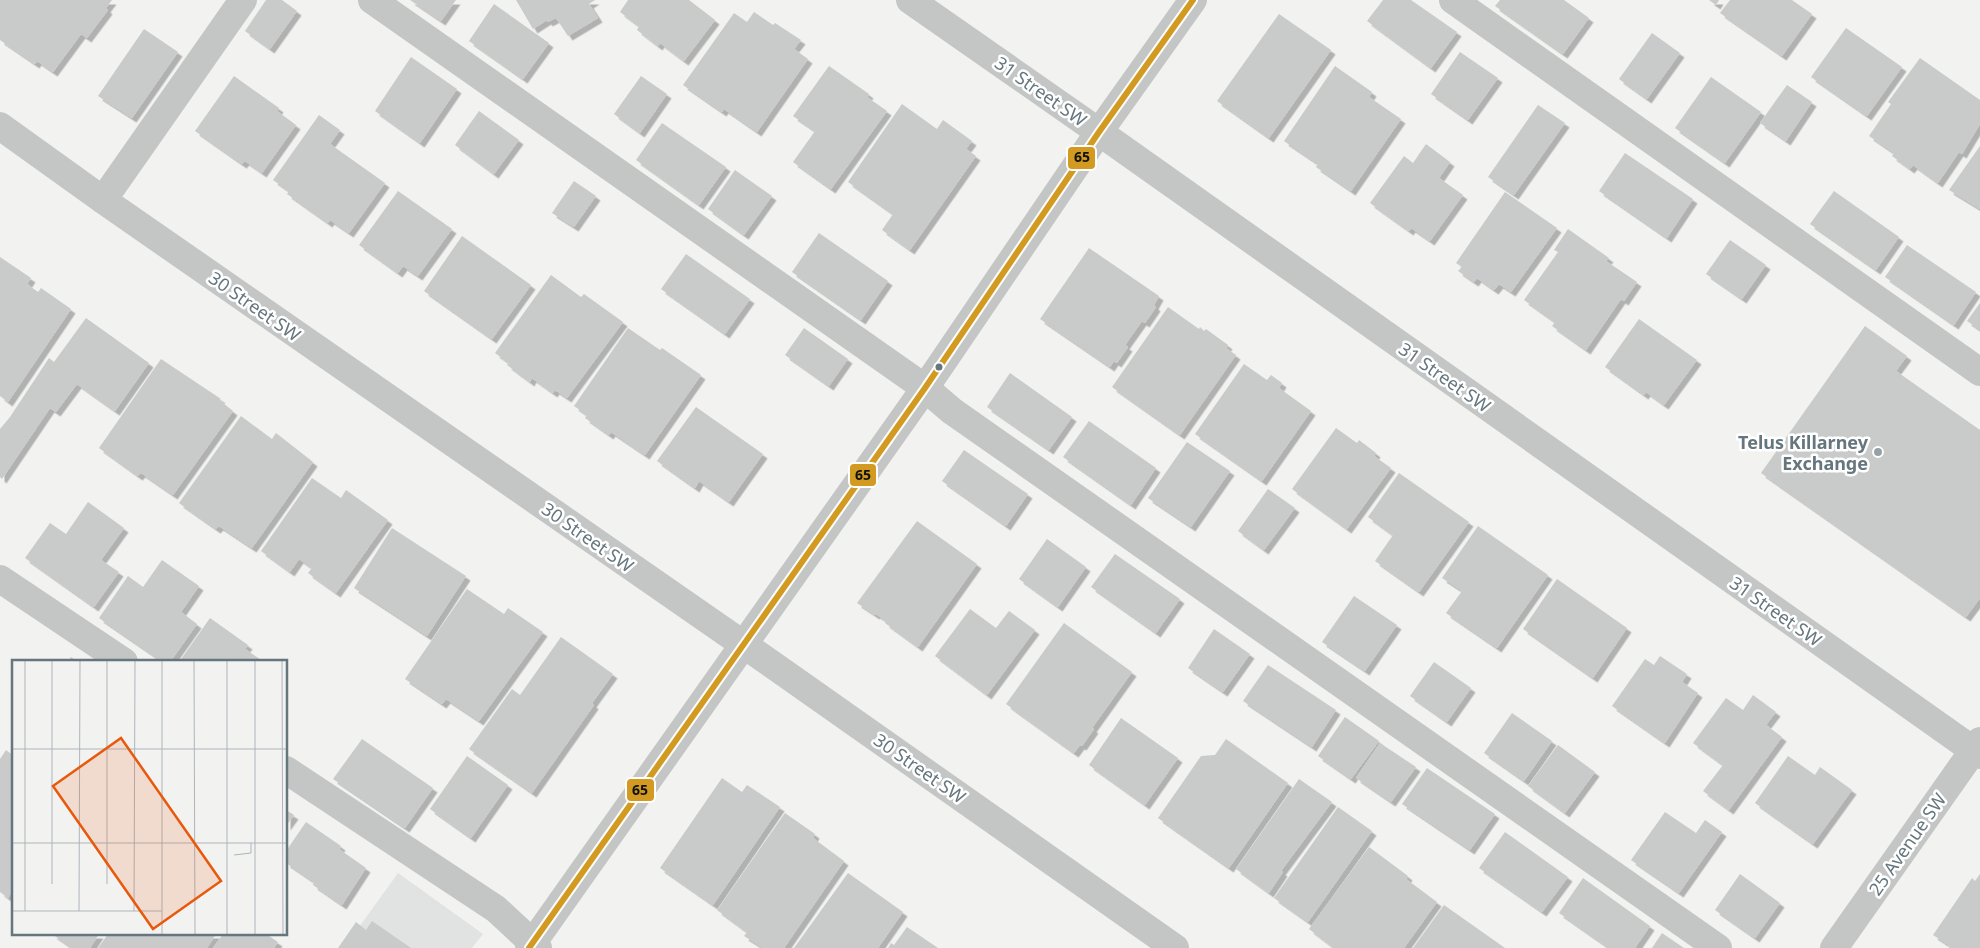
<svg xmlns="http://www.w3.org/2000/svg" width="1980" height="948" font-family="'Noto Sans',sans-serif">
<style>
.built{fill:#e1e3e2}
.building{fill:#c9caca;filter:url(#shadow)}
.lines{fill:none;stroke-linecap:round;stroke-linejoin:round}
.minor{stroke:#c4c6c6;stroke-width:28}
.bus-1-casing{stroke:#fff;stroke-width:10}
.bus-1{stroke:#d29a20;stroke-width:6}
.bus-dot{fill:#65767e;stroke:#fff;stroke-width:2}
.poi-dot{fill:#96a1a6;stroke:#fff;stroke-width:2}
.labels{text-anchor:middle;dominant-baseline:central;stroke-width:5;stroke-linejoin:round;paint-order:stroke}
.street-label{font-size:18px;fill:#65767e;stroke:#fff}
.poi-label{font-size:18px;font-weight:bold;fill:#65767e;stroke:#fff;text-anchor:end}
.inset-road{fill:none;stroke:#adb5b9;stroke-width:1}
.view{fill:#e8590c;fill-opacity:0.15;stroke:#e8590c;stroke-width:2.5}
.inset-edge{fill:none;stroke:#65767e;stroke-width:2.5}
.line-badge{stroke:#fff;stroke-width:2}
.pale-badge-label{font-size:14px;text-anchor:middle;font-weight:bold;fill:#111}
</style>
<defs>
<filter id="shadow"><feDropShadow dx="4.5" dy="4.5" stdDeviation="0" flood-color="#0004"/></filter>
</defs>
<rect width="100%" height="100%" fill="#f2f2f1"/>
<path class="built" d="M398,873L483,934L472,948H344Z"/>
<path class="building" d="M0,0H112L106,8L108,10L87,38L81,34L53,72L37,61L35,64L0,40Z
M266,0H282L297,11L270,49L245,31Z
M410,0H456L441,21Z
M516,0H595L589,4L598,18L568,36L556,18L548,22L547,20L533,29Z
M628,0H689L715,20L684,61L660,43L658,46L637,30L639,26L620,12Z
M1383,0H1411L1457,32L1431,68L1367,21Z
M1500,0H1564L1589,18L1563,54L1495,6Z
M1709,0H1719L1716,5Z
M1730,0H1792L1812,14L1782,56L1720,13Z
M494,4L549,43L523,79L469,41Z
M754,12L773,25L775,23L801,40L794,49L808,59L757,132L724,109L722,112L683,85L734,13L747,22Z
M1279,14L1331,50L1269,138L1217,101Z
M1846,28L1902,67L1867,116L1811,77Z
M144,29L178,52L132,118L98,96Z
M1652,33L1680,53L1647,99L1619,79Z
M1460,52L1498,78L1468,120L1431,94Z
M411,57L457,89L420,143L375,111Z
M1920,58L1980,100V124L1962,154L1959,152L1938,183L1913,165L1910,169L1892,156L1894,153L1869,136L1891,104L1888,102Z
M829,66L869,94L867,97L887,111L831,189L793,162L815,131L793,116Z
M1335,66L1372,92L1369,97L1401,119L1351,191L1316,167L1318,164L1284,141Z
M234,76L279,108L277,111L296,125L262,173L245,161L242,164L195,131Z
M641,76L667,94L640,133L614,114Z
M1711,77L1761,112L1725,163L1675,128Z
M1787,85L1812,102L1786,141L1760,123Z
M902,104L937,129L943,120L972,141L966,149L976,156L910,250L882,230L893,214L848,182Z
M1538,105L1565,123L1514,195L1488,177Z
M479,111L519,140L494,174L455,145Z
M319,115L340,130L330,144L385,183L349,233L330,220L328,223L287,194L289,191L273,180Z
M662,123L726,167L699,205L636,160Z
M1426,144L1450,162L1439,178L1463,195L1430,241L1411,228L1409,231L1370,203L1404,156L1413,163Z
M1980,146V209L1949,190Z
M1625,153L1693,199L1667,238L1599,191Z
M735,170L772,196L744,235L708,209Z
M574,181L596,196L574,227L552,213Z
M398,191L452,229L418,276L403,266L398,273L359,245Z
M1834,191L1899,237L1876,270L1810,224Z
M1505,192L1557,228L1511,292L1499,284L1494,290L1477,278L1474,282L1458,271L1462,267L1456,263Z
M1568,229L1609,258L1606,261L1637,282L1624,301L1621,299L1586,350L1552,326L1555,322L1524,300L1558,252L1554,250Z
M819,233L888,281L861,320L792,272Z
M462,236L531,285L492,339L424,291Z
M1730,240L1766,265L1742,299L1706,274Z
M1907,245L1976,292L1954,325L1885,277Z
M1089,248L1159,296L1154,305L1156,307L1145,323L1142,321L1125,345L1128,347L1117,363L1114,361L1110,367L1040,319Z
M686,254L750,299L725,334L661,289Z
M0,257L31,278L27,284L38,292L41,288L71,309L8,402L0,396Z
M551,275L581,297L584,294L623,322L567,398L555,390L553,393L532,378L530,382L507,365L509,363L495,353Z
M1980,303V330L1967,321Z
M1168,307L1199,329L1200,327L1204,331L1206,329L1228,345L1226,348L1236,355L1180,435L1112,387Z
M86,318L149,363L115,411L77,384L56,412L50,408L2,479L0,477V429L10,417L49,358L54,362Z
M1639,319L1697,360L1664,405L1646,392L1644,395L1605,367Z
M1865,326L1907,356L1896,371L1980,430V598L1966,617L1761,473Z
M628,328L660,350L662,348L701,375L645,455L611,432L609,435L585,418L587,415L574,406Z
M804,328L848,359L829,386L785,355Z
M161,359L221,399L219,400L233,411L173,495L141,473L138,476L99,448Z
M1244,364L1267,380L1271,375L1282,383L1279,388L1311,411L1262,481L1195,434Z
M1010,373L1072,417L1049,450L987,407Z
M696,407L763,454L729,502L699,481L695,488L657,461Z
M241,416L272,439L276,433L313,462L252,548L219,526L216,529L179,503Z
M1089,421L1156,468L1131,505L1063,457Z
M1336,428L1357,443L1359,440L1376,453L1374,456L1391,468L1347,529L1292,489Z
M1187,442L1230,471L1191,527L1148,498Z
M964,450L1028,494L1006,526L942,481Z
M1399,473L1469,522L1419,592L1375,561L1393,535L1368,517Z
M312,478L341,498L346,490L388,520L336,593L308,573L312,568L299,559L290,572L261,551Z
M1268,489L1295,508L1264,550L1238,531Z
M88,502L124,528L101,560L119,572L94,607L25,558L50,523L66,534Z
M917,521L977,564L918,647L885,623L886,621L876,614L875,615L857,603Z
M1478,526L1548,575L1497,648L1446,613L1462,591L1442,578Z
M392,528L466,576L427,636L354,588Z
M1047,539L1086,567L1058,607L1019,579Z
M1115,554L1180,599L1156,633L1091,587Z
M162,560L199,586L181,612L197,624L170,662H163L99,618L128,576L143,587Z
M1557,579L1627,628L1593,678L1523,629Z
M467,589L504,614L508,608L543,632L479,721L446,699L442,704L405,679Z
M1354,596L1397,625L1365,671L1322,642Z
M970,609L996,628L1009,611L1035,630L987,695L935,656Z
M210,618L248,645L245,649L264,662H179Z
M1064,623L1132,672L1092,728L1094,729L1082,746L1080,745L1074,753L1006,704Z
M1214,629L1250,654L1223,692L1188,668Z
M561,637L613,674L592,703L594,705L532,793L469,749L512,689L520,695Z
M1660,656L1687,674L1682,682L1698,693L1665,743L1612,706L1645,659L1654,665Z
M71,657L78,662H68Z
M1434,662L1471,688L1447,722L1410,696Z
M1268,665L1336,710L1312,747L1243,701Z
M1753,695L1776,712L1766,725L1782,737L1729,810L1703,791L1723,765L1693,743L1726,698L1743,710Z
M1512,713L1552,741L1524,781L1484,753Z
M1345,717L1379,741L1351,779L1318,756Z
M1121,718L1178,758L1145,805L1089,765Z
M362,739L433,788L405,828L333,779Z
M1226,739L1288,783L1229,868L1158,818L1201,756L1215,755Z
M1380,743L1416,767L1391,802L1356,778Z
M1558,745L1595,772L1565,813L1528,786Z
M6,750L14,756V889L8,898L0,892V759Z
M467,756L508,785L471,838L430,809Z
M1788,756L1815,775L1820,767L1852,790L1813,844L1755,803Z
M1427,768L1495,814L1470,850L1402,804Z
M722,778L742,792L747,785L780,807L713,905L660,868Z
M1299,779L1332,802L1281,871L1283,872L1269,893L1236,869Z
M1338,807L1372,831L1308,922L1274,898Z
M286,810L294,815L286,826Z
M1665,812L1696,833L1705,820L1722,832L1679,893L1631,860Z
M785,813L815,834L813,838L844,861L784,948H763L744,936L747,932L717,910Z
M306,822L341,846L339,849L366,868L342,905L313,885L314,882L286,863V851Z
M1505,832L1568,877L1542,912L1479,868Z
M1369,847L1408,876L1406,879L1437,902L1404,948H1334L1309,929Z
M848,873L903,912L878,948H794Z
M1740,874L1780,903L1755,938L1715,910Z
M1980,874V948H1949L1950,946L1933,935L1972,878L1975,881Z
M1583,878L1650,926L1635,948H1609L1559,913Z
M1444,905L1505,948H1413Z
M372,921L411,948H338L356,922L366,930Z
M907,927L938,948H888L891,943L894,945Z
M1662,933L1684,948H1652Z
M52,934H99L90,948H72Z
M108,934H216L207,948H98Z
M223,934H266L278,942L274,948H213Z"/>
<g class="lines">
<path class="minor" d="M372,0L925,388L952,411L1718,948
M910,0L1099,132L1980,755
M1453,0L1980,372
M0,126L103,200L773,665L1175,948
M103,200L243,0
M0,579L124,662
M286,770L496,909L538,948
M529,948L925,388L1099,132L1193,0
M1834,948L1980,741"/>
<defs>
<path id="bus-1" d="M529,948L925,388L1099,132L1193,0"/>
</defs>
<use href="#bus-1" class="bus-1-casing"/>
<use href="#bus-1" class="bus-1"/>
</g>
<circle class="bus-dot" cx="939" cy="367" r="4.5"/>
<circle class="poi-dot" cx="1878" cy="452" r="5"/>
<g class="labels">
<g class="street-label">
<text transform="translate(1041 91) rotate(35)">31 Street SW</text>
<text transform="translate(255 306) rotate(35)">30 Street SW</text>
<text transform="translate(1445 377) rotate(35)">31 Street SW</text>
<text transform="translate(588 537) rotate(35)">30 Street SW</text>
<text transform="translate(1776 611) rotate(35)">31 Street SW</text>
<text transform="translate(920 768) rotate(35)">30 Street SW</text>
<text transform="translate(1907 844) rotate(-55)">25 Avenue SW</text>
</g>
<g class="poi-label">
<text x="1868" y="442">Telus Killarney<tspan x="1868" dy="21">Exchange</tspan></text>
</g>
</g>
<g transform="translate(12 660)">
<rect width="275" height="275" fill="#f2f2f1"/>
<path class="inset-road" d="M40,0V224M182,0L183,275M215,0V275M270,0L271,275M0,89H275M0,183H275M222,195L239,193V183M95,224V0M0,251H150M13,251V0M67,251L68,0M122,251L123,0M150,275V0M243,275V0"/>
<path class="view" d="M109,78L209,221L141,269L41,126Z"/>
<rect width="275" height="275" class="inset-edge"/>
</g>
<g class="line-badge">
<rect x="1067" y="146" width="29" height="24" rx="5" fill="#d29a20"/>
<rect x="849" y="463" width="28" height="24" rx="5" fill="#d29a20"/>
<rect x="626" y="778" width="29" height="24" rx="5" fill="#d29a20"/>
</g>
<g class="pale-badge-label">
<text x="1082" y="162">65</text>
<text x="863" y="480">65</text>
<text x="640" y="795">65</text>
</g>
</svg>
